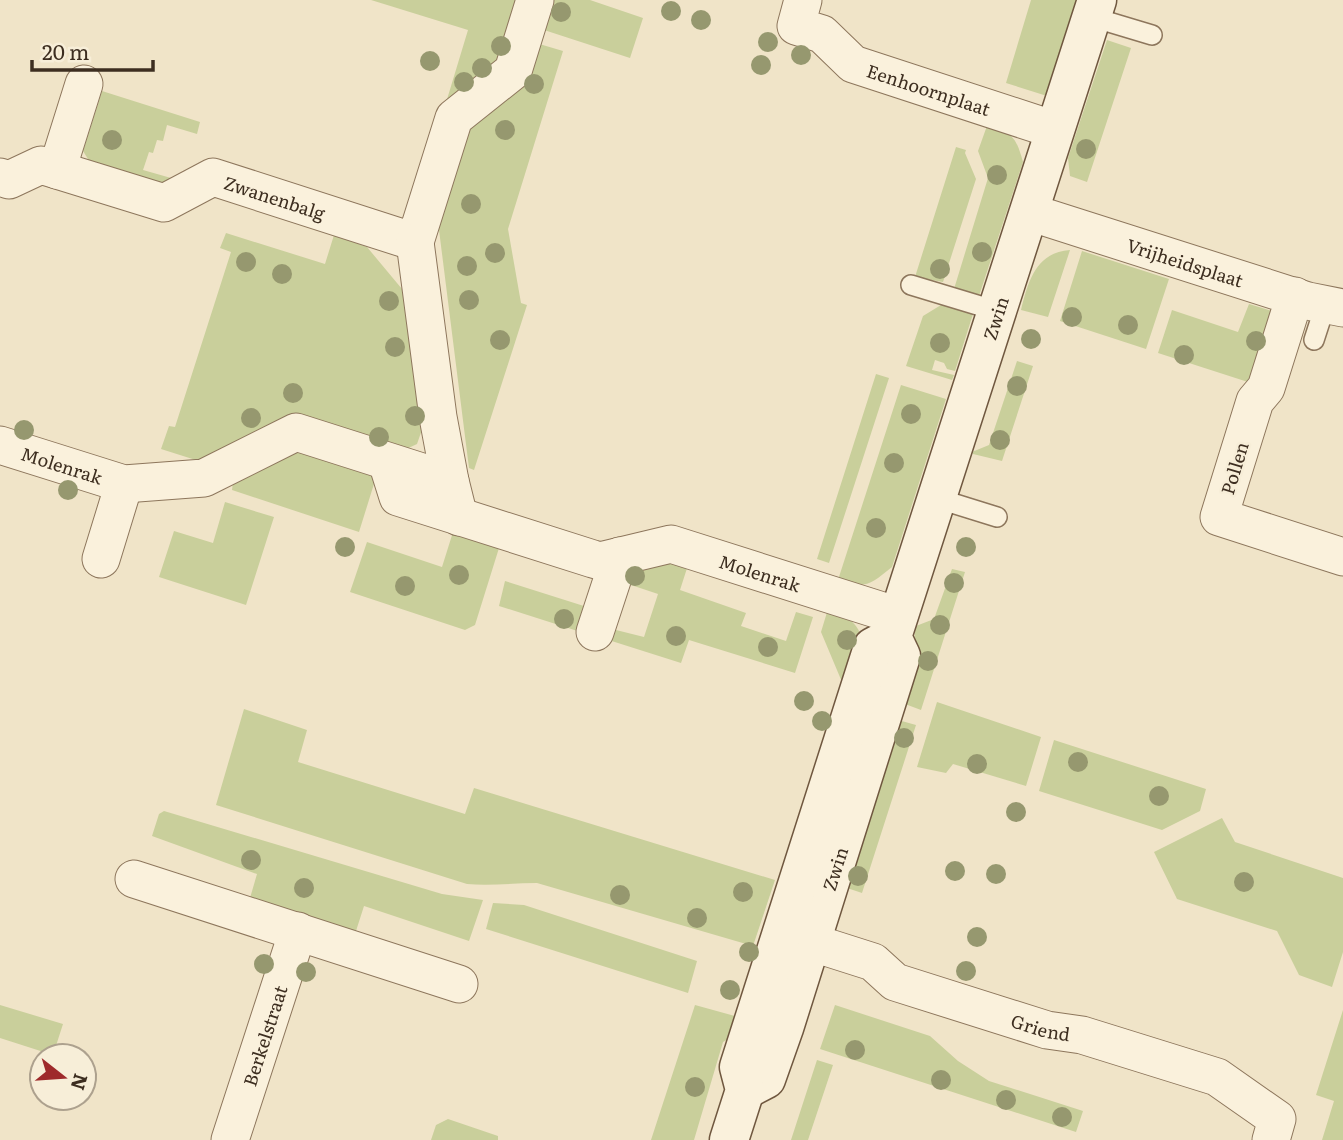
<svg xmlns="http://www.w3.org/2000/svg" width="1343" height="1140" font-family="Literata,serif">
<style>
.green{fill:#c9cf9b}
.lines{fill:none;stroke-linecap:round;stroke-linejoin:round}
.lane-casing{stroke:#8d765c;stroke-width:22}
.street-casing{stroke:#8d765c;stroke-width:39}
.secondary-casing{stroke:#6f573f;stroke-width:41}
.lane{stroke:#faf1dc;stroke-width:19}
.street{stroke:#faf1dc;stroke-width:37}
.secondary{stroke:#faf1dc;stroke-width:38}
.tree{fill:#96986f}
.labels{text-anchor:middle;dominant-baseline:central;stroke-width:5;stroke-linejoin:round;paint-order:stroke}
.street-label{font-size:18px;fill:#3d2e20;stroke:#f7eed8}
</style>
<rect width="100%" height="100%" fill="#f0e4c8"/>
<path class="green" d="M371,0H520L499,66L445,106L468,30Z
M550,0H590L643,18L630,58L541,29Z
M1031,0H1077L1047,96L1006,83Z
M1107,40L1131,48L1087,182L1070,176L1068,158Z
M536,43L563,51L508,229L521,303L527,305L474,470L469,468L437,214L464,129Z
M102,91L200,122L197,134L167,125L163,141L157,140L153,153L149,152L143,170L171,178V182L159,188L93,167L83,151Z
M988,123C1012,134 1016,136 1023,162L979,296L954,289L988,178L978,151Z
M956,147L966,150L965,153L976,179L943,282L915,277Z
M226,233L325,264L334,235L367,247L407,295L426,418L417,444L400,452L291,416L202,462L161,449L169,426L175,427L231,252L220,248Z
M1070,250L1048,317L1021,310C1028,282 1036,252 1070,250Z
M1082,251L1169,279L1146,349L1060,321Z
M1249,304L1272,311L1251,383L1158,353L1172,310L1238,332Z
M941,305L973,314L955,371L947,369L944,363L935,360L932,370L954,375L952,380L906,366L923,316Z
M1017,361L1033,366L1002,461L973,454L972,452L989,445Z
M876,374L889,378L829,563L817,559Z
M901,385L946,399L892,567C871,584 865,590 838,580Z
M307,448L378,471L359,532L232,490L233,482L284,455Z
M225,502L274,517L246,605L159,577L174,531L213,543Z
M453,532L499,548L475,625L465,630L350,592L367,542L442,567Z
M677,558L689,562L680,590L746,613L741,626L786,641L796,612L813,617L795,673L689,640L681,663L599,637L612,629L644,637L658,594L628,584L634,568Z
M952,569L965,572L921,710L897,701L912,652L916,626L934,619Z
M505,581L587,607L590,635L499,606Z
M828,609C845,615 865,625 861,648C859,659 847,673 842,682L821,632Z
M937,702L1041,737L1026,786L953,764L946,773L917,767Z
M244,709L307,730L298,762L465,814L474,788L775,880L753,946L537,883C514,883 490,886 467,884L216,805Z
M891,718L916,725L862,893L838,885Z
M1054,740L1206,789L1200,811L1162,830L1039,791Z
M164,811L442,894L483,900L469,941L364,906L356,931L351,934L250,898L257,874L152,836L159,814Z
M1222,818L1235,842L1343,878V952L1332,987L1299,975L1277,931L1177,899L1154,852Z
M493,903L524,905L697,961L688,993L486,929Z
M0,1005L63,1024L53,1055L0,1038Z
M695,1005L742,1018L739,1033L723,1042L694,1140H651Z
M835,1005L930,1036L958,1061L989,1081L1083,1111L1076,1132L820,1049Z
M1343,1010V1140H1322L1334,1101L1316,1095Z
M817,1060L833,1065L808,1140H791Z
M448,1119L498,1136V1140H431L436,1125Z"/>
<g class="lines">
<defs>
<path id="lane" d="M1092,17L1152,35
M911,285L997,311
M1314,340L1326,303
M936,498L997,517"/>
<g id="street">
<path id="s1" d="M803,0L796,26L822,34L853,64L1055,130"/>
<path d="M57,170L84,84"/>
<path id="s2" d="M0,177L9,180L41,165L164,203L213,177L415,242L454,118L513,71L535,0"/>
<path id="s3" d="M1029,212L1308,301L1343,308"/>
<path d="M415,242L438,417L450,481"/>
<path d="M1295,296L1266,388L1255,401L1219,517L1343,557"/>
<path id="s4" d="M0,445L124,484L204,478L296,432L450,481L459,517"/>
<path id="s5" d="M387,462L398,497L593,559L600,561L671,544L898,616"/>
<path d="M101,559L124,484"/>
<path d="M595,632L620,556"/>
<path d="M134,879L459,984"/>
<path id="s6" d="M782,933L873,962L895,982L1047,1030L1082,1035L1217,1077L1277,1119L1271,1140"/>
<path id="s7" d="M230,1140L298,931"/>
</g>
<g id="secondary">
<path id="s8" d="M745,1090L766,1079L784,1028L901,656L892,637L1097,0"/>
<path d="M729,1140L745,1090L739,1067L873,647L892,637"/>
</g>
</defs>
<use href="#lane" class="lane-casing"/>
<use href="#street" class="street-casing"/>
<use href="#secondary" class="secondary-casing"/>
<use href="#lane" class="lane"/>
<use href="#street" class="street"/>
<use href="#secondary" class="secondary"/>
</g>
<g class="tree">
<circle cx="671" cy="11" r="10"/>
<circle cx="561" cy="12" r="10"/>
<circle cx="701" cy="20" r="10"/>
<circle cx="768" cy="42" r="10"/>
<circle cx="501" cy="46" r="10"/>
<circle cx="801" cy="55" r="10"/>
<circle cx="430" cy="61" r="10"/>
<circle cx="761" cy="65" r="10"/>
<circle cx="482" cy="68" r="10"/>
<circle cx="464" cy="82" r="10"/>
<circle cx="534" cy="84" r="10"/>
<circle cx="505" cy="130" r="10"/>
<circle cx="112" cy="140" r="10"/>
<circle cx="1086" cy="149" r="10"/>
<circle cx="997" cy="175" r="10"/>
<circle cx="471" cy="204" r="10"/>
<circle cx="982" cy="252" r="10"/>
<circle cx="495" cy="253" r="10"/>
<circle cx="246" cy="262" r="10"/>
<circle cx="467" cy="266" r="10"/>
<circle cx="940" cy="269" r="10"/>
<circle cx="282" cy="274" r="10"/>
<circle cx="469" cy="300" r="10"/>
<circle cx="389" cy="301" r="10"/>
<circle cx="1072" cy="317" r="10"/>
<circle cx="1128" cy="325" r="10"/>
<circle cx="1031" cy="339" r="10"/>
<circle cx="500" cy="340" r="10"/>
<circle cx="1256" cy="341" r="10"/>
<circle cx="940" cy="343" r="10"/>
<circle cx="395" cy="347" r="10"/>
<circle cx="1184" cy="355" r="10"/>
<circle cx="1017" cy="386" r="10"/>
<circle cx="293" cy="393" r="10"/>
<circle cx="911" cy="414" r="10"/>
<circle cx="415" cy="416" r="10"/>
<circle cx="251" cy="418" r="10"/>
<circle cx="24" cy="430" r="10"/>
<circle cx="379" cy="437" r="10"/>
<circle cx="1000" cy="440" r="10"/>
<circle cx="894" cy="463" r="10"/>
<circle cx="68" cy="490" r="10"/>
<circle cx="876" cy="528" r="10"/>
<circle cx="345" cy="547" r="10"/>
<circle cx="966" cy="547" r="10"/>
<circle cx="459" cy="575" r="10"/>
<circle cx="635" cy="576" r="10"/>
<circle cx="954" cy="583" r="10"/>
<circle cx="405" cy="586" r="10"/>
<circle cx="564" cy="619" r="10"/>
<circle cx="940" cy="625" r="10"/>
<circle cx="676" cy="636" r="10"/>
<circle cx="847" cy="640" r="10"/>
<circle cx="768" cy="647" r="10"/>
<circle cx="928" cy="661" r="10"/>
<circle cx="804" cy="701" r="10"/>
<circle cx="822" cy="721" r="10"/>
<circle cx="904" cy="738" r="10"/>
<circle cx="1078" cy="762" r="10"/>
<circle cx="977" cy="764" r="10"/>
<circle cx="1159" cy="796" r="10"/>
<circle cx="1016" cy="812" r="10"/>
<circle cx="251" cy="860" r="10"/>
<circle cx="955" cy="871" r="10"/>
<circle cx="996" cy="874" r="10"/>
<circle cx="858" cy="876" r="10"/>
<circle cx="1244" cy="882" r="10"/>
<circle cx="304" cy="888" r="10"/>
<circle cx="743" cy="892" r="10"/>
<circle cx="620" cy="895" r="10"/>
<circle cx="697" cy="918" r="10"/>
<circle cx="977" cy="937" r="10"/>
<circle cx="749" cy="952" r="10"/>
<circle cx="264" cy="964" r="10"/>
<circle cx="966" cy="971" r="10"/>
<circle cx="306" cy="972" r="10"/>
<circle cx="730" cy="990" r="10"/>
<circle cx="855" cy="1050" r="10"/>
<circle cx="941" cy="1080" r="10"/>
<circle cx="695" cy="1087" r="10"/>
<circle cx="1006" cy="1100" r="10"/>
<circle cx="1062" cy="1117" r="10"/>
</g>
<g class="labels">
<g class="street-label">
<text stroke="none"><textPath href="#s1" startOffset="177">Eenhoornplaat</textPath></text>
<text stroke="none"><textPath href="#s2" startOffset="294">Zwanenbalg</textPath></text>
<text stroke="none"><textPath href="#s3" startOffset="164">Vrijheidsplaat</textPath></text>
<text stroke="none"><textPath href="#s8" startOffset="824">Zwin</textPath></text>
<text stroke="none"><textPath href="#s4" startOffset="65">Molenrak</textPath></text>
<text transform="translate(1234 468) rotate(-73)">Pollen</text>
<text stroke="none"><textPath href="#s5" startOffset="415">Molenrak</textPath></text>
<text stroke="none"><textPath href="#s8" startOffset="245">Zwin</textPath></text>
<text stroke="none"><textPath href="#s6" startOffset="278">Griend</textPath></text>
<text stroke="none"><textPath href="#s7" startOffset="110">Berkelstraat</textPath></text>
</g>
</g>
<g transform="translate(63 1077) rotate(107)"><circle r="33" fill="#f7eed8" stroke="#ada18e" stroke-width="2"/>
<path d="M0-5L12 26L0 18L-12 26Z" fill="#9e2a2b"/>
<text y="-10" font-size="19" font-weight="bold" text-anchor="middle" fill="#3d2e20">N</text>
</g>
<path d="M32 60v10h121v-10" fill="none" stroke="#3d2e20" stroke-width="3.5"/>
<text x="42" y="60" font-size="21" fill="#3d2e20" stroke="#f7eed8" stroke-width="5" paint-order="stroke">20 m</text>
</svg>
